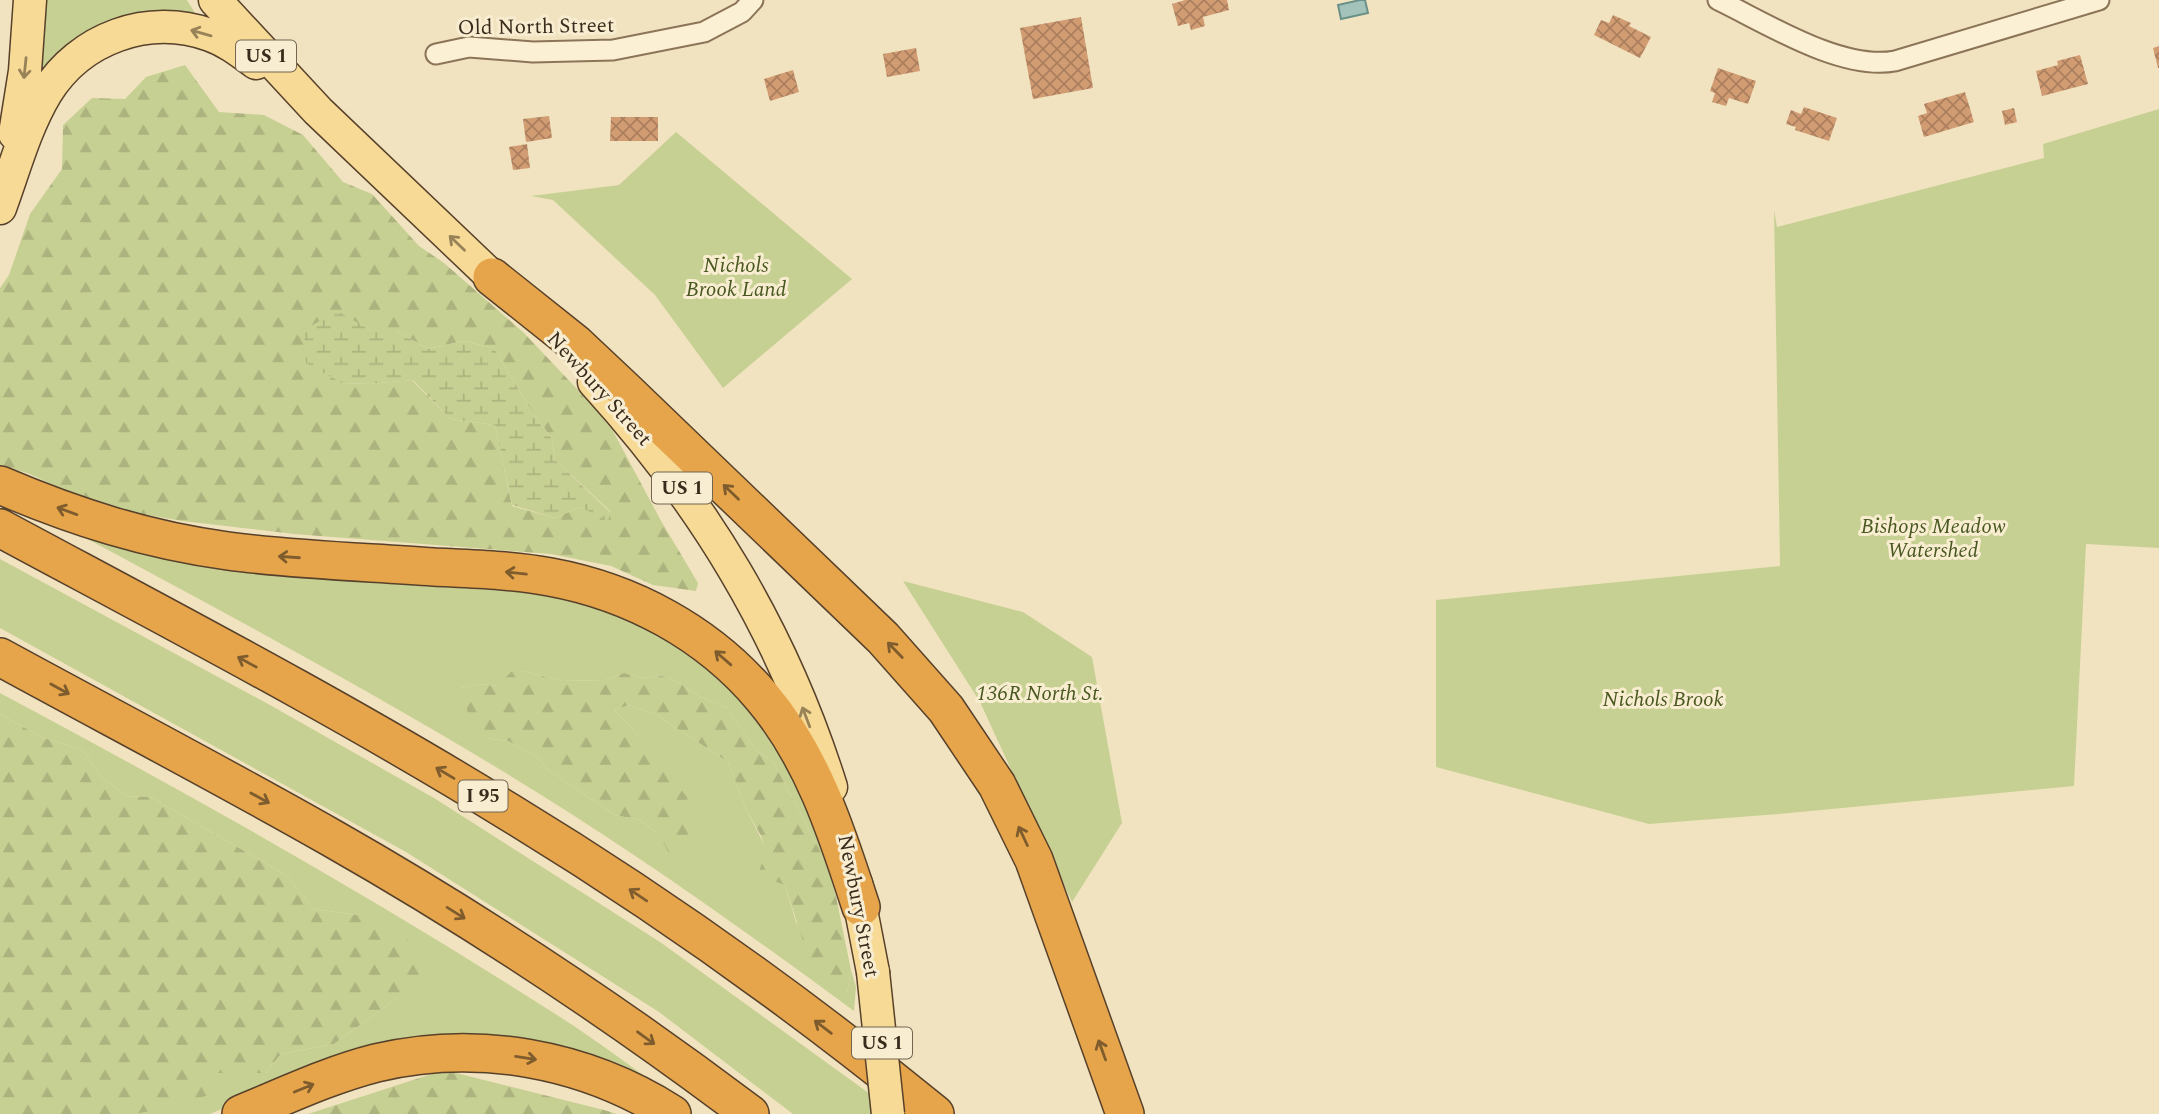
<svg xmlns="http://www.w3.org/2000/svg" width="2159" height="1114" font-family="Spectral,serif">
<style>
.green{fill:#c7d093}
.forest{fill:url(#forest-firs);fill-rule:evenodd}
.wetland{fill:url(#wetland-marsh)}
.water{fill:#a3c3ba;stroke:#6a9188;stroke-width:2}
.building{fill:url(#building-cross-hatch)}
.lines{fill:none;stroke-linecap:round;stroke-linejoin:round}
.minor-casing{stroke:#8b7457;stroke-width:23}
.primary-casing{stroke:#58412b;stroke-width:35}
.motorway-casing{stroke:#58412b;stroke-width:40}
.minor{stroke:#fbf0d4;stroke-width:19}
.primary{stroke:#f7da95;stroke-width:32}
.motorway{stroke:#e6a54a;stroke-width:37}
.primary-bridge-casing{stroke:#58412b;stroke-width:35;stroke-linecap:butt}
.primary-bridge{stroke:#f7da95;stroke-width:32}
.oneway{stroke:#988258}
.oneway2{stroke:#7f5c2e}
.labels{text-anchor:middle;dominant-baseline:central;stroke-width:6;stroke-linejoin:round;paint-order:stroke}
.shield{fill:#f8edd0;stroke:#736552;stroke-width:2}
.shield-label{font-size:19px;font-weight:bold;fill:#3a2b1c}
.street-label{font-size:21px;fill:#3a2b1c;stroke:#f8edd0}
.park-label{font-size:21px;font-style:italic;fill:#495821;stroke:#f8edd0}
</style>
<defs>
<pattern id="forest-firs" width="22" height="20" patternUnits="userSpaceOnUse" patternTransform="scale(1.75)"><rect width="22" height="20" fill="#c7d093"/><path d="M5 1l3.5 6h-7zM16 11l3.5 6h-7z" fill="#acb37e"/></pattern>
<pattern id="wetland-marsh" width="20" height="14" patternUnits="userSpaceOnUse" patternTransform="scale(1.75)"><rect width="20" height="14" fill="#c7d093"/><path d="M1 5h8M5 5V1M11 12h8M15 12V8" fill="none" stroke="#acb37e"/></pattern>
<pattern id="building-cross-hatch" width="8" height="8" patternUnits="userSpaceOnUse" patternTransform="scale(1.75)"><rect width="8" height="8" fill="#d29c73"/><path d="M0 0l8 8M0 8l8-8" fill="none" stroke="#ab7f5e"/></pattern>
</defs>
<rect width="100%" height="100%" fill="#f1e3c0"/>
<path class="green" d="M44,0H187L195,13L35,81Z
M2159,109V548L2086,544L2074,786L1779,814L1649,824L1436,767V600L1780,566L1774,210L1777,227L2044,158L2043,144Z
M676,132L852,279L723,388L655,295L553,200L531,196L619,185Z
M65,527L531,587L651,622L719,671L798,773L831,872L774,763L755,749L727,708L699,696L678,682L662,676L642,678L624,673L606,680L562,681L523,671L497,686L479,684L461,688L485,738L508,741L539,758L548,770L615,815L640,820L659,835L649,750L631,727L614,710L629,705L655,714L728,762L745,807L785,885L796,922L847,994L851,970L856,987L854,1011C740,927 625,845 504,772C361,685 212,606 65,527Z
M0,559L270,705L434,798L660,942L870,1094L871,1114H793L659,1012L406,852L0,628Z
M903,581L1023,612L1092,657L1122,823L1072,902L980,702Z
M0,693C195,797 389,906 574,1026C608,1049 641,1074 674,1097L618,1074L326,1065L210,1114H134L214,1073H265L281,1054L334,1044L397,998L424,982L358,915L314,909L286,875L151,797L127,796L101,777L83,750L41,737L0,714Z"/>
<path class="forest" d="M185,65L219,112L264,115L303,135L343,182L372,194L419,246L444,263L524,333L595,408L613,431L660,519L698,583L696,591L653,585L611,566L551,554L294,534L182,521L103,507L27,473L0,465V288L9,275L30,214L62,169L63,125L92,98L125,99L146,77ZM336,312L372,331H397L428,349L463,341L494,348L529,407L552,439L555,460L610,511L608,520L580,507L555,518L512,506L495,425L450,419L412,380L370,384L342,383Z
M523,671L562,681L606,680L624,673L642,678L662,676L678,682L699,696L727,708L755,749L774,763L831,872L851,970L847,994L812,969L785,885L758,875L766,850L761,836L745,807L728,762L655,714L629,705L614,710L631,727L687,797L695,836L684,851L671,857L659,835L640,820L615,815L548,770L539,758L508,741L485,738L471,724L461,688L479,684L497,686L511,672Z
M0,714L41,737L83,750L101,777L127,796L151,797L286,875L314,909L358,915L408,939L424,983L397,998L334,1044L281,1054L265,1073H214V1093L176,1106L134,1114H0Z
M444,1070L604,1110L617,1114H308Z"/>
<path class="wetland" d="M337,311L372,331H397L428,349L463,341L494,348L529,407L552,439L555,460L610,512L608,521L580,507L555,518L512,505L495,425L450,419L413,380L370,384L342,383L306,363L304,330Z"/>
<path class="water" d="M1360,0H1365L1368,13L1341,19L1338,5Z"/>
<path class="building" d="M1185,0H1227L1229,10L1203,17L1205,26L1191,30L1189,23L1178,26L1172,4Z
M1613,15L1631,23L1629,26L1651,37L1640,58L1594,35L1601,20L1609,23Z
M1081,17L1093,88L1033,99L1020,28Z
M2159,46V68H2158L2153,48Z
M916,48L920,71L887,77L883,54Z
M2080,55L2088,84L2042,96L2036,71L2058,65L2057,61Z
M1718,68L1756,81L1748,104L1729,98L1726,106L1712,102L1715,93L1710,91Z
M793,70L799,92L770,101L764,79Z
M1965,92L1974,122L1924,137L1918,116L1927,113L1924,104Z
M1804,107L1837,118L1829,141L1795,130L1796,127L1786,124L1791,110L1801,114Z
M2014,108L2017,122L2005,125L2002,111Z
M549,116L552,138L526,142L523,119Z
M611,117H658V141H610Z
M527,144L530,168L513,170L509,147Z"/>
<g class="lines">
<defs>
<path id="minor" d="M1718,0C1766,23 1841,71 1895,61L2099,0
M436,54L469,47L533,52L613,50L704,32L742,12L753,0"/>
<path id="primary" d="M215,0L318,111L510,294
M15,134L25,71L30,0
M0,208C14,170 25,128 46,93C80,38 148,13 210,35C227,41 241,52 256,63
M594,382C703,502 782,631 831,787
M856,884L873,972"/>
<path id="motorway" d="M492,277L576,344L626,391L883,638L946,709L997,785L1034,860L1125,1114
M0,485C75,517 147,540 228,551C296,560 366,562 434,567C473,569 512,570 550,577C632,592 708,633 762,697C813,757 837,833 861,907
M0,528C171,620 344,710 509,812C657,902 800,1004 935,1114
M0,657C110,717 221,775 330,837C476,920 616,1013 750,1114
M241,1114C285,1096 329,1075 376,1063C477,1039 584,1058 672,1114"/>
</defs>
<use href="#minor" class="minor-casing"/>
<use href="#primary" class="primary-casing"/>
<use href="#motorway" class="motorway-casing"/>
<use href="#minor" class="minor"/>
<use href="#primary" class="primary"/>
<use href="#motorway" class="motorway"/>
<defs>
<path id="primary-bridge" d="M873,972L888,1114"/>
</defs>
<use href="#primary-bridge" class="primary-bridge-casing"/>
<use href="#primary-bridge" class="primary-bridge"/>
</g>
<defs><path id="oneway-shaft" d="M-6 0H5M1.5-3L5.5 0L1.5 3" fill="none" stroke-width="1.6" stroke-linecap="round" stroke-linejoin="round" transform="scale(1.75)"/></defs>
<g class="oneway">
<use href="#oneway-shaft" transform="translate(201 33) rotate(-164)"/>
<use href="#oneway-shaft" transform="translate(25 68) rotate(96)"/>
<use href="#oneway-shaft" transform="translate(457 243) rotate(-136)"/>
<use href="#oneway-shaft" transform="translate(806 717) rotate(-111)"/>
</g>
<g class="oneway2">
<use href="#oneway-shaft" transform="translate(731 492) rotate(-136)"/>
<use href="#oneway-shaft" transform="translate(67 511) rotate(-160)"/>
<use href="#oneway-shaft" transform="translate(289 557) rotate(-176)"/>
<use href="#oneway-shaft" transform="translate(516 573) rotate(-174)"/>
<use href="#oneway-shaft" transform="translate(895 650) rotate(-134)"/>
<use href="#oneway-shaft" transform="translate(723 658) rotate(-139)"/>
<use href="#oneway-shaft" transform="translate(247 662) rotate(-151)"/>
<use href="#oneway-shaft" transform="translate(60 689) rotate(29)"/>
<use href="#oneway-shaft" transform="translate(445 773) rotate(-149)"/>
<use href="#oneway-shaft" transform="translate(260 798) rotate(29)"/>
<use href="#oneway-shaft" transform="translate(1023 836) rotate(-115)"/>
<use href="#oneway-shaft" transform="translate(638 895) rotate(-146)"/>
<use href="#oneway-shaft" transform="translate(456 913) rotate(32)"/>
<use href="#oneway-shaft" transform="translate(823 1027) rotate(-143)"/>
<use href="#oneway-shaft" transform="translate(646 1038) rotate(36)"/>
<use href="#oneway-shaft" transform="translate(1102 1050) rotate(-110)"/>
<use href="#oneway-shaft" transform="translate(526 1058) rotate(9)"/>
<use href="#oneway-shaft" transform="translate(304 1088) rotate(-22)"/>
</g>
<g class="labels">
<g class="shield">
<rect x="236" y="40.5" width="60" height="31" rx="5"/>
<rect x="652" y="472.5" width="60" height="31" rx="5"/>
<rect x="458.5" y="780.5" width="49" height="31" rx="5"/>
<rect x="852" y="1027.5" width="60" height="31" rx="5"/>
</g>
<g class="shield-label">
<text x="266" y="56">US 1</text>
<text x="682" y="488">US 1</text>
<text x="483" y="796">I 95</text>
<text x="882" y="1043">US 1</text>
</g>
<g class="street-label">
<text transform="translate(536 27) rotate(-1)">Old North Street</text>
<text transform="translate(599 389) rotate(48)">Newbury Street</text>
<text transform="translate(858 906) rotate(79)">Newbury Street</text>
</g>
<g class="park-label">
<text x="736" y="266">Nichols<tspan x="736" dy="24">Brook Land</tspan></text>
<text x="1933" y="527">Bishops Meadow<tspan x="1933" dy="24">Watershed</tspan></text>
<text x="1040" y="694">136R North St.</text>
<text x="1663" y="700">Nichols Brook</text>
</g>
</g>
</svg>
